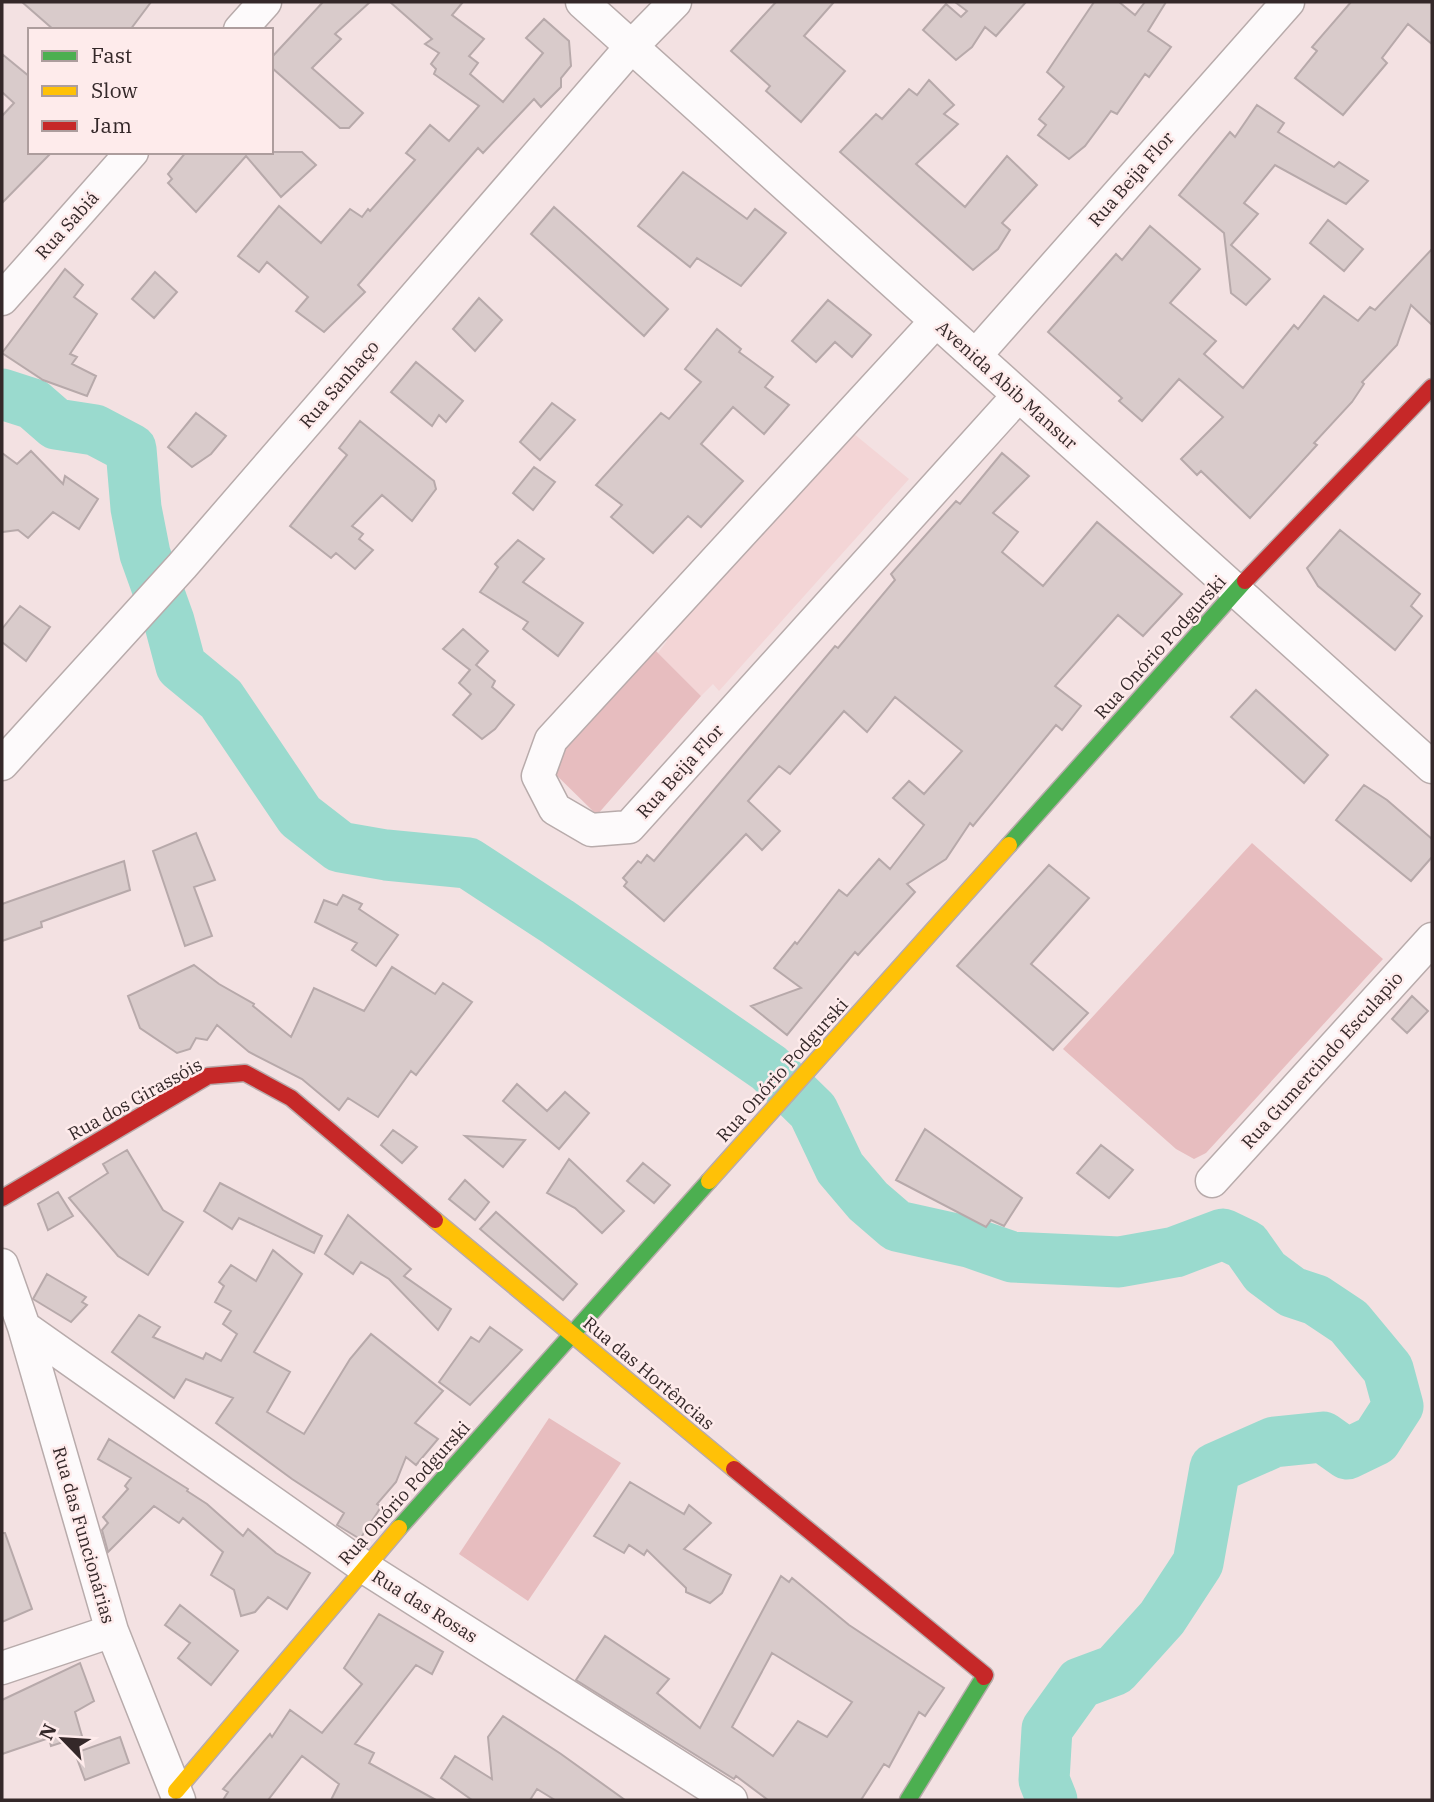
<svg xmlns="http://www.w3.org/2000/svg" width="1434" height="1802" font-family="'IBM Plex Serif',serif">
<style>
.built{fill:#f3d5d6}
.green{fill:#e7bdbf}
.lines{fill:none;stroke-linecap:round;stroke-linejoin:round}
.river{stroke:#9adace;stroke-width:51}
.building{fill:#d9cbcb;stroke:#b7a9aa;stroke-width:2;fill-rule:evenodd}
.street-casing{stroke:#b8abab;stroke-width:35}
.fast-casing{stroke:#b8abab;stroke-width:19}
.slow-casing{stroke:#b8abab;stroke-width:19}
.jam-casing{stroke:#b8abab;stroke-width:19}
.street{stroke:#fdfafb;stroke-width:32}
.fast{stroke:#4caf50;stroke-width:16}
.slow{stroke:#ffc107;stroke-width:16}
.jam{stroke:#c62828;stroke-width:16}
.labels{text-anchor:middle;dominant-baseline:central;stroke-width:5;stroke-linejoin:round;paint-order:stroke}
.street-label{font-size:18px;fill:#342829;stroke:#feebeb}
</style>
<rect width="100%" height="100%" fill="#f3e1e2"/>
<path class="built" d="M848,429L909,479L719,691L713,684L701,696L658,653L667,641L661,635L806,488L799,481Z"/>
<path class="green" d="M651,646L701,696L597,815L545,764Z
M1252,843L1383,959L1206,1153L1194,1159L1176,1149L1063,1049Z
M549,1418L621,1463L528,1601L459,1554Z"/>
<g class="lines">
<path class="river" d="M2,394L33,404L56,424L95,430L131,449L136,508L145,554L169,621L181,666L221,699L300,816L340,847L386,855L468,863L558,922L769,1068L813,1111L840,1168L868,1201L897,1226L969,1242L1012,1257L1119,1262L1175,1252L1223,1234L1246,1245L1265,1272L1292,1292L1316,1300L1349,1322L1388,1369L1398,1406L1376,1440L1347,1454L1323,1437L1274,1442L1215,1468L1198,1563L1162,1618L1115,1670L1080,1683L1047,1729L1044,1780L1052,1800"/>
</g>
<path class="building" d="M22,2H151L130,30H54Z
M323,2H370L335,34L341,39L312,68L363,113L349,128H340L271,67V58Z
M390,2H463L452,15L484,39L469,56L478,63L470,74L503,102L543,53L526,38L544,19L569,41L571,66L561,78V87L541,107L534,99L483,153L478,148L358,285L365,292L324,332L296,311L308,297L267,262L259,272L238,256L279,206L321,243L350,209L362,217L368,209L370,211L415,160L406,153L430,125L449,141L479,106L434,74L436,69L431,64L439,53L425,44L432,39Z
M776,2H834L804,36L845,71L801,122L766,91L770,86L731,51Z
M955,2H1026L996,36L985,27L972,47L956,60L923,30L946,4L961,17L967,11Z
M1094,2H1119L1135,15L1145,2H1166L1148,31L1171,47L1149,77L1145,74L1117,114L1111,111L1085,146L1069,159L1038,135L1046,125L1039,119L1064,87L1047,72Z
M1351,2H1432V44L1408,24L1382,58L1387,63L1343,115L1295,78L1317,51L1312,47Z
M2,54L30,77V152H52L2,203V116L14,103L2,92Z
M929,80L954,105L944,114L958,124L916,164L965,207L1007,156L1037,185L1002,223L1010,230L998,249L973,270L840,152L876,114L882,119L909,89L917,95Z
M1257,105L1284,123L1278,132L1334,167L1339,162L1368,181L1346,204L1275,165L1244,203L1258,214L1231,245L1270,279L1246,305L1231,293L1224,233L1179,195L1230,132L1235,137Z
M186,152H302L316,165L281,197L246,156L196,212L168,183L172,179L168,174Z
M683,172L747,219L755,209L786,233L741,286L697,258L690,267L638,226Z
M554,207L668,309L644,336L531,234Z
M1328,220L1363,249L1344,271L1310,243Z
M1150,226L1200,269L1170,303L1216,341L1204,354L1243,388L1294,325L1298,329L1324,296L1358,321L1370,307L1375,310L1432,249V325L1411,305L1397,345L1362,382L1364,384L1352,402L1314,443L1317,445L1250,518L1201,471L1197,475L1181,459L1223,417L1179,379L1142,421L1119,401L1122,398L1048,332L1116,254L1122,260Z
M65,269L83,285L74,297L97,314L70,354L77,357L72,364L96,376L87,396L43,380L2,353Z
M155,272L177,292L154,318L132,299Z
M479,298L502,320L475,351L453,329Z
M828,300L871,335L852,357L835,342L816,362L792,341Z
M717,329L741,349L739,352L773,377L765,387L789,405L764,434L733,407L701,444L743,481L701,527L688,516L653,553L611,517L622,505L596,485L661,413L669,419L701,382L685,369Z
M416,362L463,401L446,422L439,415L432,426L391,392Z
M552,403L575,420L540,460L520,442Z
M196,413L226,436L211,454L192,467L168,447Z
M360,421L434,481L436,489L412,521L382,495L352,526L363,534L359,539L373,550L355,569L336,553L331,558L290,526L347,455L339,448Z
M31,451L63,484L65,476L98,499L79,529L53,512L28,538L18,530L2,532V453L17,464Z
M1002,453L1029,476L993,513L1018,532L1002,552L1043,586L1097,522L1182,594L1143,636L1118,615L1055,686L1081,706L1062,730L1056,725L973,826L970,823L946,859L907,884L915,892L858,955L855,952L787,1035L751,1006L801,988L774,968L795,942L797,944L839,890L847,896L879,859L890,869L924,825L893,798L909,781L924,794L962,751L895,697L867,732L844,711L790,774L779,766L748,801L780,831L762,850L746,834L664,921L624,886L627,882L623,878L638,861L641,863L647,855L654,861L835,646L838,648L895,580L891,574L956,501L960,504Z
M534,467L555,482L533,510L513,493Z
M1340,530L1420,594L1411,606L1422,616L1395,650L1318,586L1307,568Z
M518,540L544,559L523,582L583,623L558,656L523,629L528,622L480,592L498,567L495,564Z
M20,606L50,627L26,661L2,642V629Z
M463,629L488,651L476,665L495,681L492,687L514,705L495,729L482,739L453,715L471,694L459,683L470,670L443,649Z
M1256,690L1328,755L1304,783L1231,717Z
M1364,785L1387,800L1432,839V857L1411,881L1336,820Z
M196,833L215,880L194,887L212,936L185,946L153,851Z
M124,861L130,890L41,922L42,927L2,941V904Z
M1049,865L1089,898L1031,964L1088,1013L1053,1050L957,966Z
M343,895L362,904L359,909L398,935L376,966L352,950L357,943L315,922L324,900L337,905Z
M194,965L219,984L254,1004L253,1006L291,1037L314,988L364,1011L392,967L435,994L443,983L472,1002L416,1075L411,1071L378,1117L348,1098L339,1110L302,1079L249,1052L217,1025L207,1040L196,1038L190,1049L177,1053L140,1028L128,996Z
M1412,996L1428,1011L1407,1033L1392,1019Z
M517,1084L547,1111L565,1092L589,1113L559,1149L503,1101Z
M925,1129L1022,1198L1004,1226L991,1220L986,1227L896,1180Z
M393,1130L417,1147L402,1163L381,1145Z
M465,1136L525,1140L503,1167Z
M1101,1145L1133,1170L1109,1198L1077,1173Z
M127,1150L163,1210L183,1222L148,1275L118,1256L69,1198L108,1173L103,1164Z
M569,1159L624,1211L602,1233L575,1208L547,1193Z
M643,1163L670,1185L654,1203L627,1181Z
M465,1180L489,1202L475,1220L449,1199Z
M220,1183L322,1236L314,1253L239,1218L232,1229L204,1211Z
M58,1192L73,1216L48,1230L38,1204Z
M496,1212L577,1284L563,1300L480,1229Z
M348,1215L411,1269L404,1276L451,1309L438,1330L389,1279L361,1262L353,1274L325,1254Z
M273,1250L302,1274L254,1352L290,1372L267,1412L304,1434L350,1359L371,1334L443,1391L415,1423L438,1439L416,1465L406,1457L396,1482L377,1504L381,1507L360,1539L337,1525L344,1513L292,1479L216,1423L233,1398L186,1379L174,1398L112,1352L139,1315L160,1327L153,1337L203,1359L206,1353L221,1361L237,1334L223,1324L231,1311L215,1302L224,1286L219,1282L231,1265L256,1281Z
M47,1274L86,1297L82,1302L87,1305L71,1322L33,1299Z
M490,1327L522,1350L470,1405L439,1382L471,1337L479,1342Z
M109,1439L188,1489L187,1491L207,1504L243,1536L248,1529L276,1553L310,1573L287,1609L268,1597L255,1612L241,1616L234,1590L211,1575L223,1552L183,1518L179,1523L154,1506L108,1552L102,1530L108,1523L103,1517L128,1489L125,1486L131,1478L98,1459Z
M630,1482L684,1514L689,1505L711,1523L684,1549L731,1575L722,1593L710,1603L686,1592V1588L647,1550L644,1555L629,1545L624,1553L594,1536Z
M2,1533H5L32,1609L2,1622Z
M781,1576L789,1582L792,1578L849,1625L944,1688L925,1716L919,1712L889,1767L884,1764L861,1800H768L736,1776L734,1779L576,1680L605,1636L669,1679L657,1693L700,1728ZM772,1653L852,1702L827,1737L798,1721L773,1756L732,1727Z
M180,1605L238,1651L211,1685L178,1658L190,1643L165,1625Z
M379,1614L443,1652L432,1674L416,1665L355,1744L374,1753L369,1763L436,1800H331L339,1784L302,1756L268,1800H223L228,1792L223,1789L270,1734L272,1737L290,1710L322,1733L362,1684L344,1668Z
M80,1663L94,1701L75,1712L82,1736L51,1746L49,1738L2,1754V1700Z
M503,1716L561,1754L625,1800H555L537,1789L530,1800H472L441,1778L455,1756L492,1779L488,1737Z
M120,1737L129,1763L85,1780L75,1753Z"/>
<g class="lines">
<defs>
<path id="street" d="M582,2L1432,767
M240,30L265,2
M2,299L132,152
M936,321L551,740L538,776L555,809L591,830L629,827L1018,396
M975,356L1288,2
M2,764L182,566L631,47L675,2
M1212,1181L1432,939
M2,1265L24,1327L112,1631L179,1800
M24,1327L364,1567L731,1800
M2,1668L112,1631"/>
<path id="fast" d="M1009,845L1245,581
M399,1528L709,1181
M908,1800L984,1677"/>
<path id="slow" d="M709,1181L1009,845
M435,1220L734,1469
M176,1791L399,1528"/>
<path id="jam" d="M1245,581L1432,387
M2,1198L208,1076L245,1073L291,1098L435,1220
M734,1469L985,1675L984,1677"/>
</defs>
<use href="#street" class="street-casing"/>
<use href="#fast" class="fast-casing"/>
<use href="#slow" class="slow-casing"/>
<use href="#jam" class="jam-casing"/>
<use href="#street" class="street"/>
<use href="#fast" class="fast"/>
<use href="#slow" class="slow"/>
<use href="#jam" class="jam"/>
</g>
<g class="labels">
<g class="street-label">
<text transform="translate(1131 179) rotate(-49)">Rua Beija Flor</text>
<text transform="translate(67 225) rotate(-48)">Rua Sabiá</text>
<text transform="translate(339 384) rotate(-49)">Rua Sanhaço</text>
<text transform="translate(1007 385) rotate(42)">Avenida Abib Mansur</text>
<text transform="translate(1160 647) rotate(-48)">Rua Onório Podgurski</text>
<text transform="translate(680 771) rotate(-48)">Rua Beija Flor</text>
<text transform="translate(1322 1060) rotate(-48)">Rua Gumercindo Esculapio</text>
<text transform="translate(782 1070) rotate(-48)">Rua Onório Podgurski</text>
<text transform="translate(135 1099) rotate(-29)">Rua dos Girassóis</text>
<text transform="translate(649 1373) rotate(40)">Rua das Hortências</text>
<text transform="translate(404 1493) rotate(-48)">Rua Onório Podgurski</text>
<text transform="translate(84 1535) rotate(74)">Rua das Funcionárias</text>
<text transform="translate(425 1606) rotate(32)">Rua das Rosas</text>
</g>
</g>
<rect width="1434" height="1802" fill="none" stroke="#342829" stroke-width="7"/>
<rect x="28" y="28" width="245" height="126" fill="#feebeb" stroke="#ad9d9d" stroke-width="2"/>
<rect x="42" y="51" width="35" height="10" fill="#4caf50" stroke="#ad9d9d" stroke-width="2"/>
<text x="91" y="63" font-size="21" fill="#342829">Fast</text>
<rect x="42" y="86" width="35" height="10" fill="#ffc107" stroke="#ad9d9d" stroke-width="2"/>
<text x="91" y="98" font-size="21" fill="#342829">Slow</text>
<rect x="42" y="121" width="35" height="10" fill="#c62828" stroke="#ad9d9d" stroke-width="2"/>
<text x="91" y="133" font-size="21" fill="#342829">Jam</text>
<g transform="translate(63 1739) rotate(295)" stroke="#feebeb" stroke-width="5" paint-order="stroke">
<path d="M0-5L12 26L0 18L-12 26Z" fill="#342829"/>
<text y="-10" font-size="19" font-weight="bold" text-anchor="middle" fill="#342829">N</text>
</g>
</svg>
